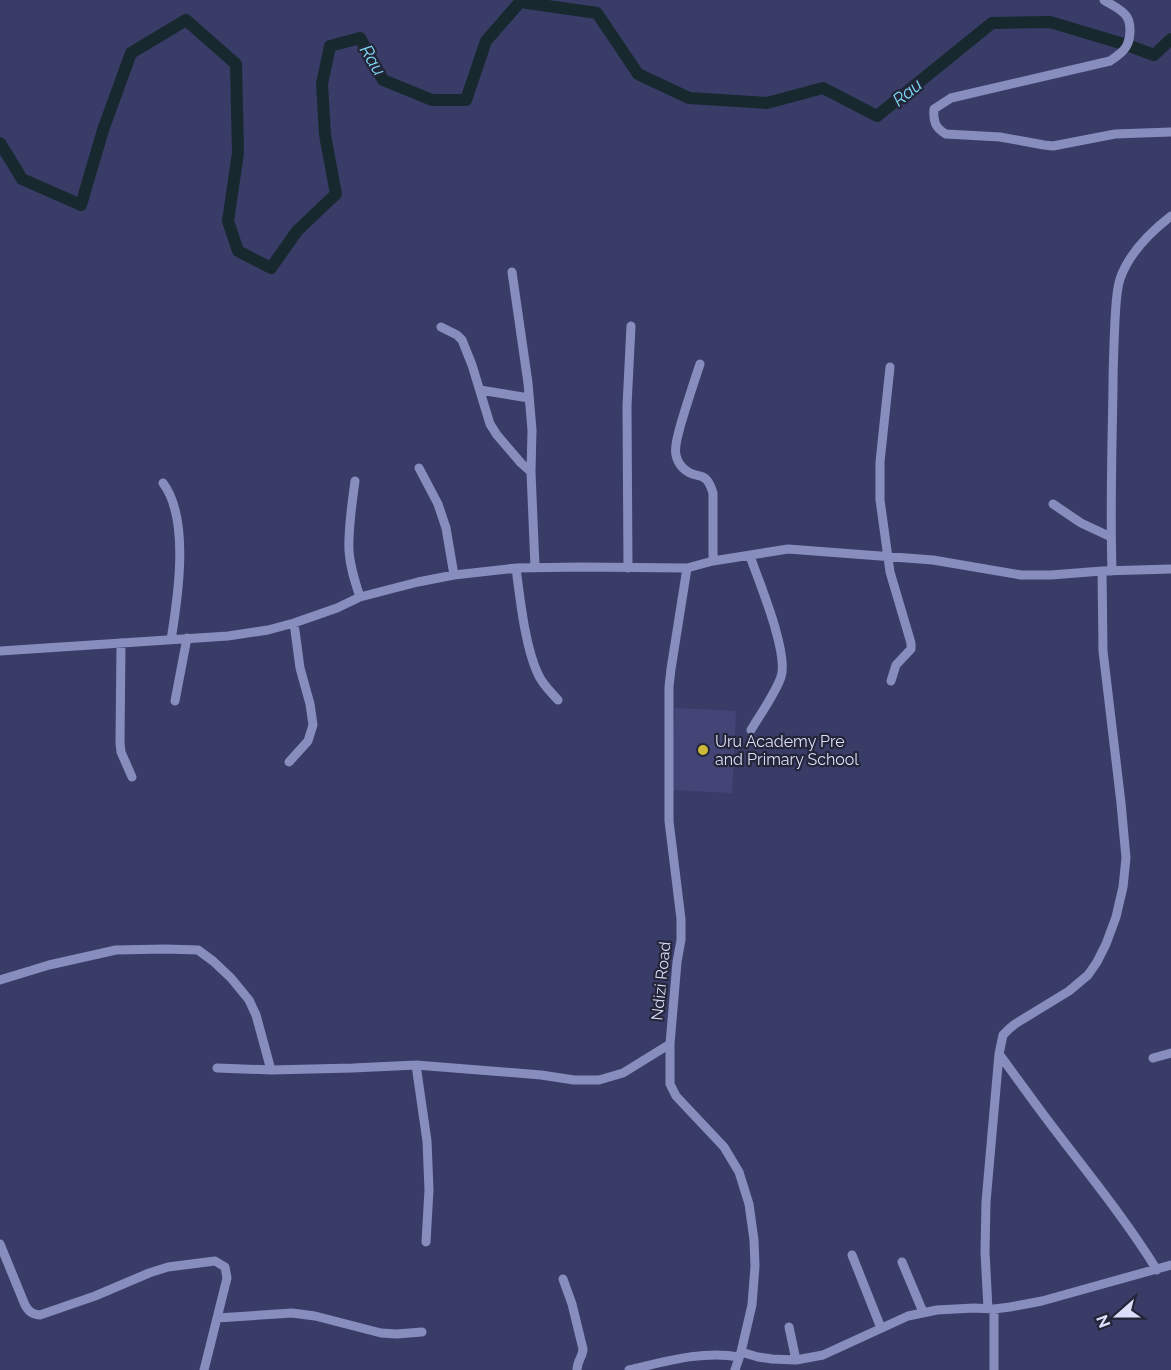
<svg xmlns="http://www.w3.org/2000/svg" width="1171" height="1370" font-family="Raleway,sans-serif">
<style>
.built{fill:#424576}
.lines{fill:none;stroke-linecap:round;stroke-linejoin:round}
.river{stroke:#17292f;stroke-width:12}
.minor{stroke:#878dbd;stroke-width:9}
.poi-dot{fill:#ceb837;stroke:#242539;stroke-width:2}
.labels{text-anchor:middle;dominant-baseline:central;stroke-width:4.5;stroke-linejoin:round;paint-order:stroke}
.poi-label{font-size:16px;fill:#dbdffa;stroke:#242539;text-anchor:start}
.street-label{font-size:16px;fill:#dbdffa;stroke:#242539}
.water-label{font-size:18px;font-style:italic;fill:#7cd8f3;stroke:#242539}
</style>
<rect width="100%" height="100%" fill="#393c67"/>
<path class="built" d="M675,708L736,711L732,793L671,790Z"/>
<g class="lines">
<path class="river" d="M0,143L22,179L81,205L103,130L131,53L186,20L236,64L238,153L228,221L238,251L271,268L297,231L336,194L325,135L322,84L330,46L360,38L383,80L432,100H466L486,41L520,2L597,13L638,74L689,98L767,103L823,88L877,116L992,23L1050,22L1127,45L1154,55L1171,39"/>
<path class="minor" d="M1104,0C1111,5 1122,9 1127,17C1131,24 1131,37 1127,45C1125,51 1116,57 1110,61L951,98L934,109C933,121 935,128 946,134L1000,137L1044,145L1053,146L1115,134L1171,132
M512,272L528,383L532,430L531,472L535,567
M441,327L457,335L462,340L472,365L490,424L497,435L521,463L531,472
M700,364C693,385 686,406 680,427C678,436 674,446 676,455C677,460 679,464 683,468C697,482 705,467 713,493V561
M890,367L880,462V500L890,572L911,643V649L896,665L891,681
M480,390L529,398
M419,468L438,504L446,528L454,575
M355,481C352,504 348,528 349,551C350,567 355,582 360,597
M163,483C190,519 178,597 171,640
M1053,504L1081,523L1111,537
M750,556C759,582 789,653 781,677C775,694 761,713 751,730
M516,568C520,598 525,647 538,674C542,684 551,692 558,700
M628,568L627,406L631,326
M687,568L671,669L669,687V821L681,919V940L677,962L670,1044V1084L676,1096L724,1147L739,1172L749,1204L754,1240L755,1266L752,1305L741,1352L735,1370
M1112,571C1110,510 1112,449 1113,388C1113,365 1114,343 1115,320C1116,306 1116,292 1120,279C1129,253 1149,233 1171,216
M121,643L120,743L121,752L132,777
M0,651L228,636L268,630L294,623L337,608L360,597L418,582L454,575L516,568L581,567L687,568L713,561L788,549L933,560L1021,575H1051L1102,571L1171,569
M175,701L187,638
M289,762L308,741L313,725L310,704L300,668L294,623
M0,980L49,965L116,950L166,949L198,950L213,961L231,978L249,1000L256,1015L271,1070
M999,1054C1014,1074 1028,1094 1043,1114C1081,1165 1123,1215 1157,1270
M1153,1058L1171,1053
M416,1065L427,1141L429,1190L426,1242
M217,1068L271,1070L353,1068L416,1065L541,1075L574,1080H599L623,1073L670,1044
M0,1244L25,1305C29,1312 32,1314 40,1315L95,1296L149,1273L168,1267L215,1261L225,1267L227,1278L204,1370
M852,1255L881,1328
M902,1262L923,1312
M563,1279L572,1304L583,1349C583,1357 577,1360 577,1370
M988,1309L985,1252L986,1202L999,1054L1003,1035L1009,1029L1015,1024L1069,991L1088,975L1097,962L1106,944L1116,917L1123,887L1126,858L1121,803L1103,651L1102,571
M217,1318L292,1313L315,1316L381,1333L397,1334L422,1332
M789,1327L796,1360
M741,1352L758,1357L772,1359L796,1360L823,1355L908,1316L937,1310L974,1308L994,1309L1010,1307L1042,1301L1171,1265
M629,1370C664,1362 703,1350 739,1357
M994,1370V1309"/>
</g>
<circle class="poi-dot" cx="703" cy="750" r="6"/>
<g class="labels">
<g class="poi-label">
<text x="715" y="741">Uru Academy Pre<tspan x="715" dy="18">and Primary School</tspan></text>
</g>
<g class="street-label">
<text transform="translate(661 981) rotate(-84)">Ndizi Road</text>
</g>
<g class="water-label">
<text transform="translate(373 60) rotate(59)">Rau</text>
<text transform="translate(907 92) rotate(-39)">Rau</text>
</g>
</g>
<g transform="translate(1117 1316) rotate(249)" stroke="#242539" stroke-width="4.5" paint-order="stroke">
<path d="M0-4.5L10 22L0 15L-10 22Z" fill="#dbdffa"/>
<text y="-9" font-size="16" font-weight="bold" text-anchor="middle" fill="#dbdffa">N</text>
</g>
</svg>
